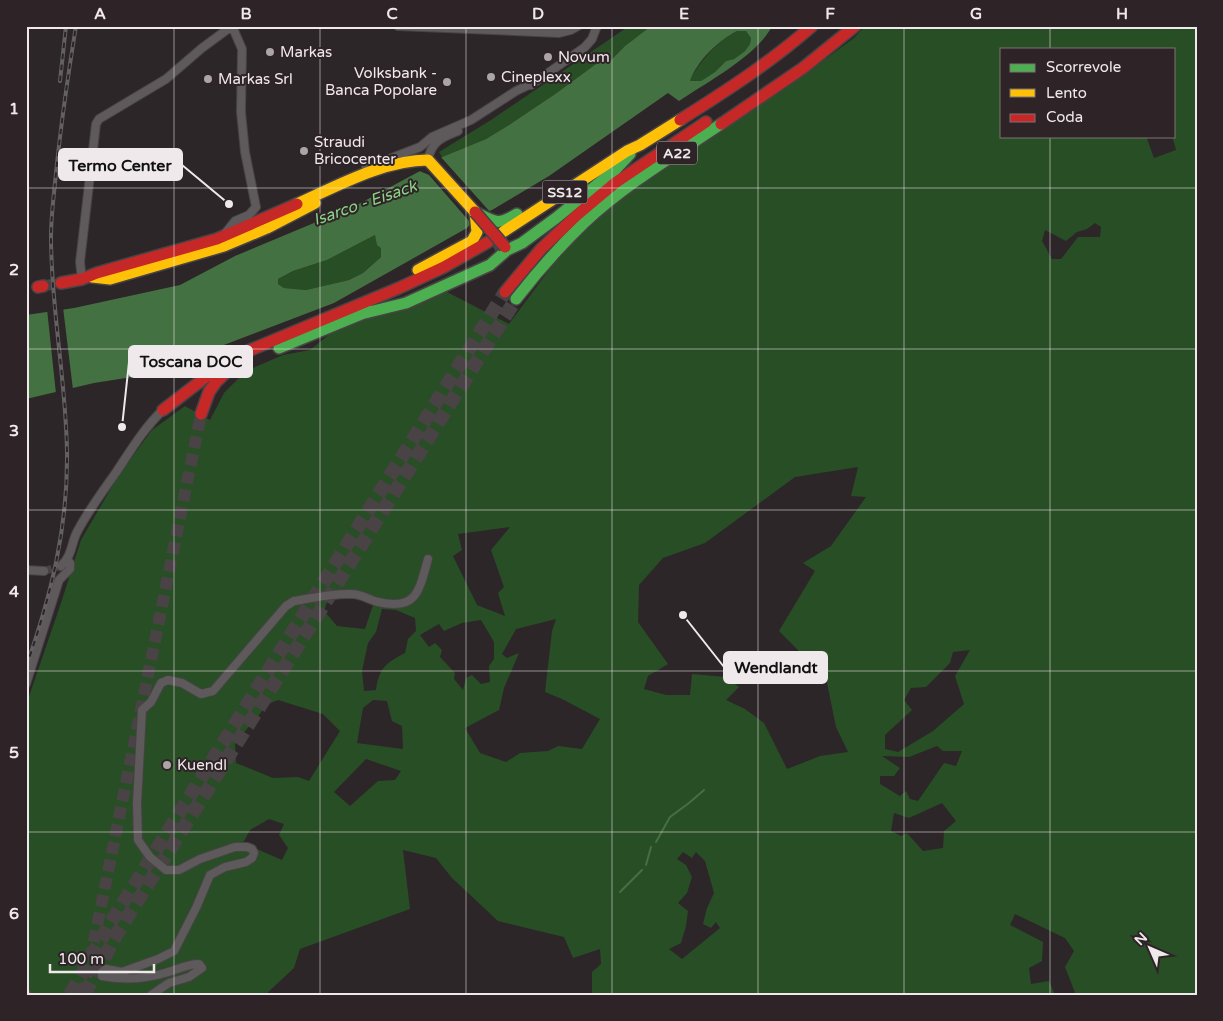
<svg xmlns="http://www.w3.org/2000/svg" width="1223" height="1021" font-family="'Varela Round',sans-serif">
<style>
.green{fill:#284e25;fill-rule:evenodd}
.water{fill:#447141;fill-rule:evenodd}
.pier{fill:#2c2628}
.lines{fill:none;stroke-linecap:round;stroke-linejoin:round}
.stream{stroke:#447141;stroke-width:2}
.street-tunnel{stroke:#494345;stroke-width:8;stroke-dasharray:8 4;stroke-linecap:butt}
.secondary-tunnel{stroke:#494345;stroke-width:11;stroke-dasharray:11 5.5;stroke-linecap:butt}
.primary-tunnel{stroke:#494345;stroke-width:12;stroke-dasharray:12 6;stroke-linecap:butt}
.highway-tunnel{stroke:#494345;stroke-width:14;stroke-dasharray:14 7;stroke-linecap:butt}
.street-casing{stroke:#484345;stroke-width:10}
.fast-casing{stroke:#484345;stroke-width:14}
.slow-casing{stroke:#484345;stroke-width:14}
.jam-casing{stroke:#484345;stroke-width:14}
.street{stroke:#5e595a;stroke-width:8}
.fast{stroke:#4caf50;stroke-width:11}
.slow{stroke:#ffc107;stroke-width:11}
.jam{stroke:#c62828;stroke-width:11}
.rail-casing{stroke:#636061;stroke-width:4}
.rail{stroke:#2e2427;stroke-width:2;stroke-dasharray:5.5;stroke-linecap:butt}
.jam-bridge-casing{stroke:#484345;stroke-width:14;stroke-linecap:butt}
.jam-bridge{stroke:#c62828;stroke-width:11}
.grid{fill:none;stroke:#f0e9eb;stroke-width:1;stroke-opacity:0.55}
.poi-dot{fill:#aba5a7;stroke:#2e2427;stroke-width:2}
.labels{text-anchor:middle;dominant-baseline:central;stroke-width:4;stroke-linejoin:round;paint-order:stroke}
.shield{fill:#2e2427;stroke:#b6aeb0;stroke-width:1}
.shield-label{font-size:14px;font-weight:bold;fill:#f0e9eb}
.poi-label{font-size:15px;fill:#f0e9eb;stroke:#2e2427;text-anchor:start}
.water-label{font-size:16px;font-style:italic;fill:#8bd387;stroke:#2e2427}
.leader{fill:none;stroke:#f0e9eb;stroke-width:2}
.callout-dot{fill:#f0e9eb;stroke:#2e2427;stroke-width:2}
.callout{fill:#f0e9eb;stroke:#f0e9eb;stroke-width:2}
.callout-label{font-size:16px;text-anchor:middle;font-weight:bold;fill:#111}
.neatline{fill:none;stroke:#f0e9eb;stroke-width:2}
.grid-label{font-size:16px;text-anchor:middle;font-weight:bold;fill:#f0e9eb}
</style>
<rect width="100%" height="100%" fill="#2c2628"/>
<path class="green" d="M629,26H651L625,46L611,60L604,58L558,92L509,125L486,139L442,157L439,152L491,120Z
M865,26H1197V995H1076L1065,967L1074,951L1065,938L1015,914L1010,925L1043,942L1042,961L1029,968L1031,984L1049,981L1055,995H592V972L601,964L600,949L573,958L564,937L498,921L452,878L436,858L403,850L410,909L300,949L294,968L265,995H26V705L62,600L81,540L120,473L152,430L185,406L210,420L224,393L246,371L283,355L310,350L336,329L445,291L509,324L563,251L619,200L805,74L854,38ZM1002,49H1174V136H1172L1176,150L1154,158L1146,136H1002ZM1095,223L1101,227L1100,237H1078L1061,259H1052L1042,241L1045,230L1066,241L1077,232L1087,229ZM858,467L851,496L866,497L831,546L803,563L815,571L779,631L826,678L836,727L848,752L820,756L787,769L764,723L745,709L726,700L739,687L726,677L692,674L690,695H666L644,689L648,676L668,664L638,622L639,585L663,558L705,543L795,477ZM510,527L491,550L504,587L498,593L505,616L477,605L453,556L462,550L458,534ZM354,596L374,602L365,629L337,626L324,611L328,599ZM382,609L396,610L415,618L416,631L408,639L405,653C386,663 379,668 376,690L364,691L362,671L368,643L376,632ZM556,619L552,631L545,692L562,699L600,719L582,749L558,746L548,751L520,753L506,762L480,753L465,728L499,710L504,688L519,653L507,658L502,654L516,629ZM481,620L494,642V659L489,666L490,682L481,684L472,675L466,678L463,690L454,679L455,673L440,657L442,650L435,643L429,647L420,635L439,624L444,631L462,623ZM970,650L955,676L964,704L933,731L898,752L885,749V735L912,710L904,700L911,688L926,687L950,663L953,652ZM278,700L323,714L340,731L309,781L298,777L273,778L236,763L235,742L257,718L266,705ZM373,700L387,701L392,721L402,726L403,749L357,743L363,708ZM937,746L943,751H962L956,766L944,763L918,801L910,799L906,791L900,796L880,784V776H894L900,768L882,756L909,757ZM366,759L401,771L395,780L378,781L350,806L334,792ZM942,803L956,821L944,831L943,848L923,851L907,833L901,836L891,831L894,813L909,818ZM269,819L284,824L279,835L288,848L282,860L243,843L250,830ZM683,852L692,858L696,852L705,861L714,893L707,908L703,924L711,928L716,922L720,928L682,959L669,949L681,943L686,926L688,911L678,903L687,893L692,877L686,865L677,859Z
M737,31H746L751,37L750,44L745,51L734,59L726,61L715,72L701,81H689C700,61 716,42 737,31Z
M375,235L381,248V257L363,273L349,280L306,290L284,288L278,284V279L293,271L327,260Z"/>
<path class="water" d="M651,26H772C758,55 707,82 679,101L668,93L549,176L492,210C481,213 474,219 467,228L334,303L145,375L94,383L26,399V315L74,308L180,285L235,256L357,205L420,171L425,170L442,157L486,139L509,125L558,92L604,58L611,60L625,46ZM737,31H746L751,38L750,44L745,51L734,59L726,61L715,72L701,81H690C697,61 718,41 737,31ZM375,235L377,245L381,248V257L363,273L349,280L306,290L284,288L278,284V279L293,271L327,260Z"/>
<path class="pier" d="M440,156L491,213L484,215L471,226L469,221L429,175L417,170L424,168Z
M63,307L73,390L56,394L47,309Z"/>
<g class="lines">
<path class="stream" d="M656,842L670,817L689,803L704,790
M646,865L651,847
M620,892L642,870"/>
<path class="street-tunnel" d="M44,571L61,566"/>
<path class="secondary-tunnel" d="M43,286L61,283"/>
<path class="primary-tunnel" d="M493,247L508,238
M83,995L201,414"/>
<path class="highway-tunnel" d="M70,995L108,927L505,292
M84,995L118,932L516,299"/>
<defs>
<path id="street" d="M232,26L242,49L241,112L245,152L256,207
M398,26L559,33L571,30L578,26
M531,85L585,47L592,39L597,26
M428,160C431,142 442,137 458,131
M366,168L420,147L432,137L471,120L516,91L535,82
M223,236L235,221L249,215L256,207
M82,279L80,262L96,124L99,119L166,79L202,48L232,26
M61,566C72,556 71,544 77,532C88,511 103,491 117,471C131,450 144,428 163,410
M26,570L44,571
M26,684L59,580L70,569V563L67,560
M26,993L27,995
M151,995L169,983L189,977L202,968L199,964C187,964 176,970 165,973C145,979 122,980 102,976V972L106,969L122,972L158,959L174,951L196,908L210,875L225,867L246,862L252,858L254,853L252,849L247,847H235L200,859L179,870H166L150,857L138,840L137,804L142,710L151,702L161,683L168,680L182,683L201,694L213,691L286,606L294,601C312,598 333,593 352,594C361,594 370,600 378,602C417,611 419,591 428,559"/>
<path id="fast" d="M475,212C495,222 497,226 517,214
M516,299C537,272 560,246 585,222C626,184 675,155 721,124
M361,314L406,303L490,265L507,250L522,243L556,218L615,170L630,154
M279,348L369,311"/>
<path id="slow" d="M297,204C337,186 384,160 428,160L475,212
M503,232L627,151L640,145L680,120
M418,270L472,241L477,232L475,212
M92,277L110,279L224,246L267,228L315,203"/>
<path id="jam" d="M680,120C726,91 771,62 812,26
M721,124L803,68L855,26
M61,283L82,279L97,273L217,239L297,204
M38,287L43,286
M505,292L541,249L577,215L615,183L706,122
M163,410L224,363
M201,414L209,392L216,382L248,351L399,288L444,267L488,242"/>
</defs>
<use href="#street" class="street-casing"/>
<use href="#fast" class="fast-casing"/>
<use href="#slow" class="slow-casing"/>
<use href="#jam" class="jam-casing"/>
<use href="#street" class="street"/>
<use href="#fast" class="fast"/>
<use href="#slow" class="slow"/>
<use href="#jam" class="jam"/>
<defs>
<path id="rail" d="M60,81L66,26
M26,667C51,596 68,528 67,452C66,380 51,309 51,237C51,216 54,194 56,173C61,124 68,75 76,26"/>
</defs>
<use href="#rail" class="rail-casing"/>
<use href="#rail" class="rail"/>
<defs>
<path id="jam-bridge" d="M475,212L505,247"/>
</defs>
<use href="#jam-bridge" class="jam-bridge-casing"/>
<use href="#jam-bridge" class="jam-bridge"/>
</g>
<path class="grid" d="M174,26V995M320,26V995M466,26V995M612,26V995M758,26V995M904,26V995M1050,26V49M1050,136V995M26,188H1197M26,349H1197M26,510H1197M26,671H1197M26,832H1197"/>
<g class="poi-dot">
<circle cx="270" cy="52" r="5"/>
<circle cx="548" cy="57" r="5"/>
<circle cx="491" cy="77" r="5"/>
<circle cx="208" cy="79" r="5"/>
<circle cx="447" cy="82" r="5"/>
<circle cx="304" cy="151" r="5"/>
<circle cx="167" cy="765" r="5"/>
</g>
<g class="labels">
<g class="shield">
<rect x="657" y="141.5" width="40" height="23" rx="4"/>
<rect x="542.5" y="180.5" width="45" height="23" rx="4"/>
</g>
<g class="shield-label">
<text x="677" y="153">A22</text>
<text x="565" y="192">SS12</text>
</g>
<g class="poi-label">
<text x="280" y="52">Markas</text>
<text x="558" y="57">Novum</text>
<text x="437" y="73" text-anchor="end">Volksbank -<tspan x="437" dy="17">Banca Popolare</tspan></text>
<text x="501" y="77">Cineplexx</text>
<text x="218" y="79">Markas Srl</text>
<text x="314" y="142">Straudi<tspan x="314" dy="17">Bricocenter</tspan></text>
<text x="177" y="765">Kuendl</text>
</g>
<g class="water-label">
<text transform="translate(365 203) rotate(-19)">Isarco - Eisack</text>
</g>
</g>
<path class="leader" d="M229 204L182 165M122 427L129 362M683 615L724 667"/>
<g class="callout-dot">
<circle cx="229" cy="204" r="5"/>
<circle cx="122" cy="427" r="5"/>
<circle cx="683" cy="615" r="5"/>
</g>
<g class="callout">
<rect x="59" y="149" width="123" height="31" rx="5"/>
<rect x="129" y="346" width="123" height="31" rx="5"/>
<rect x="724" y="652" width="103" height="31" rx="5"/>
</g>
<g class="callout-label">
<text x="120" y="171">Termo Center</text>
<text x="191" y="367">Toscana DOC</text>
<text x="776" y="673">Wendlandt</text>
</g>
<rect width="1223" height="1021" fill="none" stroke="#2e2427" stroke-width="55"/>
<rect x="1000" y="48" width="175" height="90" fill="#2e2427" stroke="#7c7375"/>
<rect x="1010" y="64" width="25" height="8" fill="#4caf50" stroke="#7c7375"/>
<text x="1046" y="72" font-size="15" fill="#f0e9eb">Scorrevole</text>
<rect x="1010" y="89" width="25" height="8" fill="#ffc107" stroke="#7c7375"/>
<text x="1046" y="98" font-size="15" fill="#f0e9eb">Lento</text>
<rect x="1010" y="114" width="25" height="8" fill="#c62828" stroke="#7c7375"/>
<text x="1046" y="122" font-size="15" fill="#f0e9eb">Coda</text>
<g transform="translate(1150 948) rotate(315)" stroke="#2e2427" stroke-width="4" paint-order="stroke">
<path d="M0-4L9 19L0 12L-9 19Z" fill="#f0e9eb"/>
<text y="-8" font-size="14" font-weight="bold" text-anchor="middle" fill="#f0e9eb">N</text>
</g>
<path d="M50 964v8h104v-8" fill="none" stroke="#f0e9eb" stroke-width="2.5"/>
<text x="58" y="964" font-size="15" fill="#f0e9eb" stroke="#2e2427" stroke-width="4" paint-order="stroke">100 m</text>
<rect x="28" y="28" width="1168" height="966" class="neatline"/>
<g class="grid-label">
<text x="100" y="19">A</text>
<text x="246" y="19">B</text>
<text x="392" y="19">C</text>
<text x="538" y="19">D</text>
<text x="684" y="19">E</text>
<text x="830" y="19">F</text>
<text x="976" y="19">G</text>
<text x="1122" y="19">H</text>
<text x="14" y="114">1</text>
<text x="14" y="275">2</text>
<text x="14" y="436">3</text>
<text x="14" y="597">4</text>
<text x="14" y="758">5</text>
<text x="14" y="919">6</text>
</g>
</svg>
